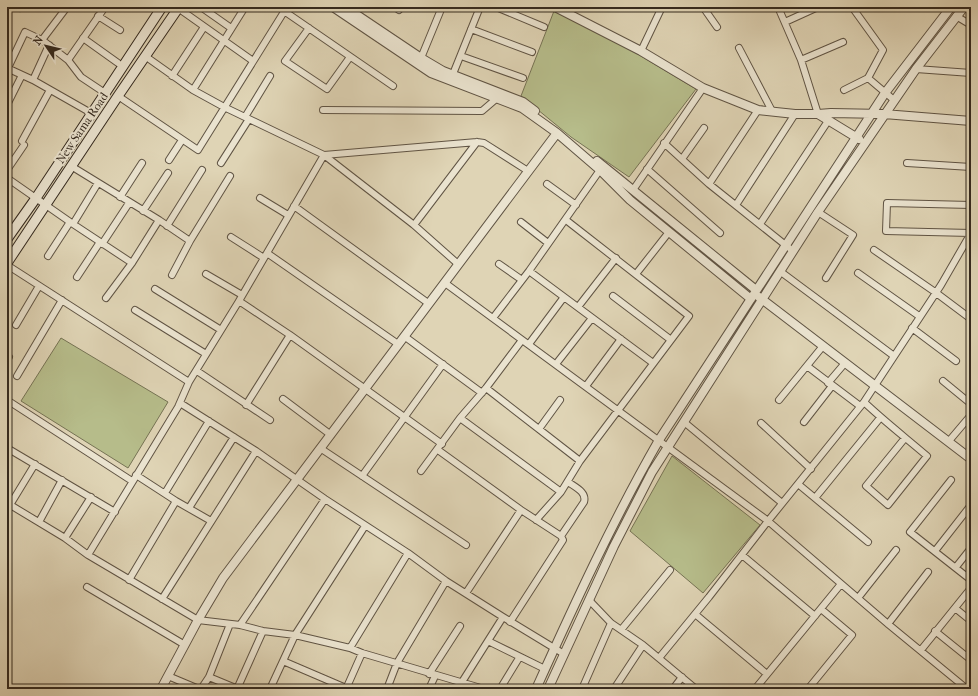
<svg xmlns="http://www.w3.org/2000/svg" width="978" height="696" font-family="'IM FELL French Canon',serif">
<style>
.green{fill:#b6bc8a;stroke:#767354}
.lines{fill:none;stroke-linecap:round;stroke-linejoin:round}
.minor-casing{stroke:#605444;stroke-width:8}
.tertiary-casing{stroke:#605444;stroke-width:10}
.secondary-casing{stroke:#352a1f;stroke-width:11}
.minor{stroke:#eae3cf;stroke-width:6}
.tertiary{stroke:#eae3cf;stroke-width:8}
.secondary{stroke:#eae3cf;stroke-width:9}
.labels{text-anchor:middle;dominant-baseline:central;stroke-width:4;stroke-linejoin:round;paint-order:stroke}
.street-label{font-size:12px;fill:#352a1f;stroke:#eae3cf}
</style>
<rect width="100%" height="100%" fill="#dfd4b5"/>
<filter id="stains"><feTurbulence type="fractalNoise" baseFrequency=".005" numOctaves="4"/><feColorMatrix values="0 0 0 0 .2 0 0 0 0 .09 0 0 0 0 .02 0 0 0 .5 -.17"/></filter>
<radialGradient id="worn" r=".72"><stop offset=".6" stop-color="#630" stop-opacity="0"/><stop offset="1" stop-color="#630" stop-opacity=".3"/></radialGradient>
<path class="green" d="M554,11L626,47L696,89L629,177L571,137L521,96Z
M61,338L168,402L128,468L21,401Z
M672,456L760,525L703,593L630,531Z"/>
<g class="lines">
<defs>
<path id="minor" d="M201,7L231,28
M395,7L399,10L401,7
M496,7L544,27
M703,7L717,27
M778,7L801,60L818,114
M852,7L883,50L868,78L894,100
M20,8L21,7
M178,8L253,61
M284,11L393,86
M98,16L120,30
M956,16L971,25
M785,22L818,7
M309,28L285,61L327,89L350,57
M471,29L532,52
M83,38L118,63
M42,40L67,7
M739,48L772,111
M641,51L662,7
M145,56L193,90L224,107L324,155L414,225L458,264
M461,56L523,78
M421,58L442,7
M68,60L105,7
M801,60L843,42
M7,68L33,80L91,113
M8,68L25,32L42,40L68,60L81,77L105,93
M916,69L971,73
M453,74L480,7
M172,76L204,27
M33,80L49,45
M193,90L245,7
M844,90L868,78
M118,96L198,150L287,7
M7,105L22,75
M323,110L482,111L496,99
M245,117L270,76
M22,141L50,90
M664,143L709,184L793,251
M682,159L704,128
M169,160L182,140
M221,163L249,119
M907,163L971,167
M71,166L159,220L190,241L172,275
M647,169L720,233
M7,170L24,145
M7,178L73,224L132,263
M547,184L576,205
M709,184L758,110
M633,190L703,88
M120,197L142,163
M260,198L288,215
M736,205L795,114
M294,206L428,303
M143,211L168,173
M818,212L853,235L826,278
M521,222L548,243
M73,224L98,183
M760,224L828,121
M414,225L477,142
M167,226L202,170
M231,237L264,258
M190,241L230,176
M102,244L129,203
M874,250L935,292L971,319
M267,253L398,344
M48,256L70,222
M499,264L522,280
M7,265L189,382
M529,271L653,363
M781,272L894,356
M858,273L919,316
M206,274L242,295
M636,274L669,232
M77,277L100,242
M445,283L768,521L888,624L967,689
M155,289L221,330
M613,296L671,340
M106,298L132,263L159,220
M239,301L290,335L442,444
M578,307L616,258
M135,310L206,354
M493,318L529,271L600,170
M16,325L39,286
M912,328L956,361
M404,336L482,393
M529,344L564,297
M7,356L9,357
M556,364L592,318
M807,366L860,406
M197,371L270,420
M17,376L62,300
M943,381L971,404
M828,383L845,363
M586,386L621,339
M486,388L580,461
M283,399L331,435
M7,400L132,481
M779,400L823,346
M864,402C884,421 906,438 927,456L888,505L866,486L905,438
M180,403L256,451L325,499L408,553L446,581L503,617L564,654
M246,405L290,335
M460,418L561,492
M684,422L782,503
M804,422L832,386
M761,423L811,469
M539,429L560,400
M949,441L971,415
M7,448L115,512
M320,448L466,545
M438,450L521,510L561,536L563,540L510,622
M421,471L460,418L486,388L522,340
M136,475L176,501L211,521
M362,476L443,364
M951,480L910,532L971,580
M798,484L868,542
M165,493L209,421
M815,498L880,418
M7,503L65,538L88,555L198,620L240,625L263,631L295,635L350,648L362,653L484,689
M10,505L35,464
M189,508L234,437
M536,520L561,492L580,461L689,316L566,220
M39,522L62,480
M561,536L584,502C587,492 575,487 568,482
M65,538L91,497
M935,551L971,505
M88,555L178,407L189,382L239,301L324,155L477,142L484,143L528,171
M742,555L815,616
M956,567L971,548
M129,580L176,501
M87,587L185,645
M466,593L521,510
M858,598L896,550
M162,599L256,451
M589,600L611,623L643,645L696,689
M955,608L971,621
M695,614L767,674
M888,624L928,572
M240,625L325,499
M621,630L670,570
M935,631L971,660
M488,641L545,669
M350,648L408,553
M921,650L971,588
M659,658L709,597L768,521L864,402L941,285L971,233L886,231L887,203L971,205
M283,661L346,688
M429,674L460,626
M168,676L199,689
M209,677L238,689
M462,682L503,617
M201,689L209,677L230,624
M237,689L263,631
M270,689L295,635L365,526
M346,689L362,653
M387,689L397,663L446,581
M429,689L435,676
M500,689L519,658
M582,689L611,623
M614,689L643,645
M673,689L682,677
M755,689L841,584
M808,689L852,635L821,609"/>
<path id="tertiary" d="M333,7L431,73L522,108L557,133L600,170L630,200L751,299
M345,7L421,58L443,71L523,102L535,111
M555,7L641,51L703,88L758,110L795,114H818L831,113L884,114L971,121
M818,114L859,139
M597,161L756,290
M759,297L971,459
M161,689L198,620L223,578L557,133
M536,689C574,605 613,520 659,440L885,93L951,7
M548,689L614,546L652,472L818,212L916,69L964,7"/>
<path id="secondary" d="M7,239L36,198L162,7
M7,263L118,96L179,7"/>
</defs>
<use href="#minor" class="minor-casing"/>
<use href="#tertiary" class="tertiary-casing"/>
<use href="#secondary" class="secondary-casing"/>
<use href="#minor" class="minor"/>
<use href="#tertiary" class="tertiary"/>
<use href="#secondary" class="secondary"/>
</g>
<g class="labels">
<g class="street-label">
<text transform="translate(82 128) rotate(-56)">New Sama Road</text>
</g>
</g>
<rect width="978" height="696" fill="none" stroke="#dfd4b5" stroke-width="24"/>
<rect x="8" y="8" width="962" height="680" fill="none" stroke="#352a1f" stroke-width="2"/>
<rect x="12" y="12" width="954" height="672" fill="none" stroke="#352a1f"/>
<g transform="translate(46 46) rotate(305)" stroke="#eae3cf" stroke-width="3" paint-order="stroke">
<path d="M0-3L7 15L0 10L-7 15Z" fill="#352a1f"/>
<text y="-6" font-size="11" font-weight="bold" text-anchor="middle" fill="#352a1f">N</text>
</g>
<rect width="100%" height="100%" filter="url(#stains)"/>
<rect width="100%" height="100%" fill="url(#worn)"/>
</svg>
